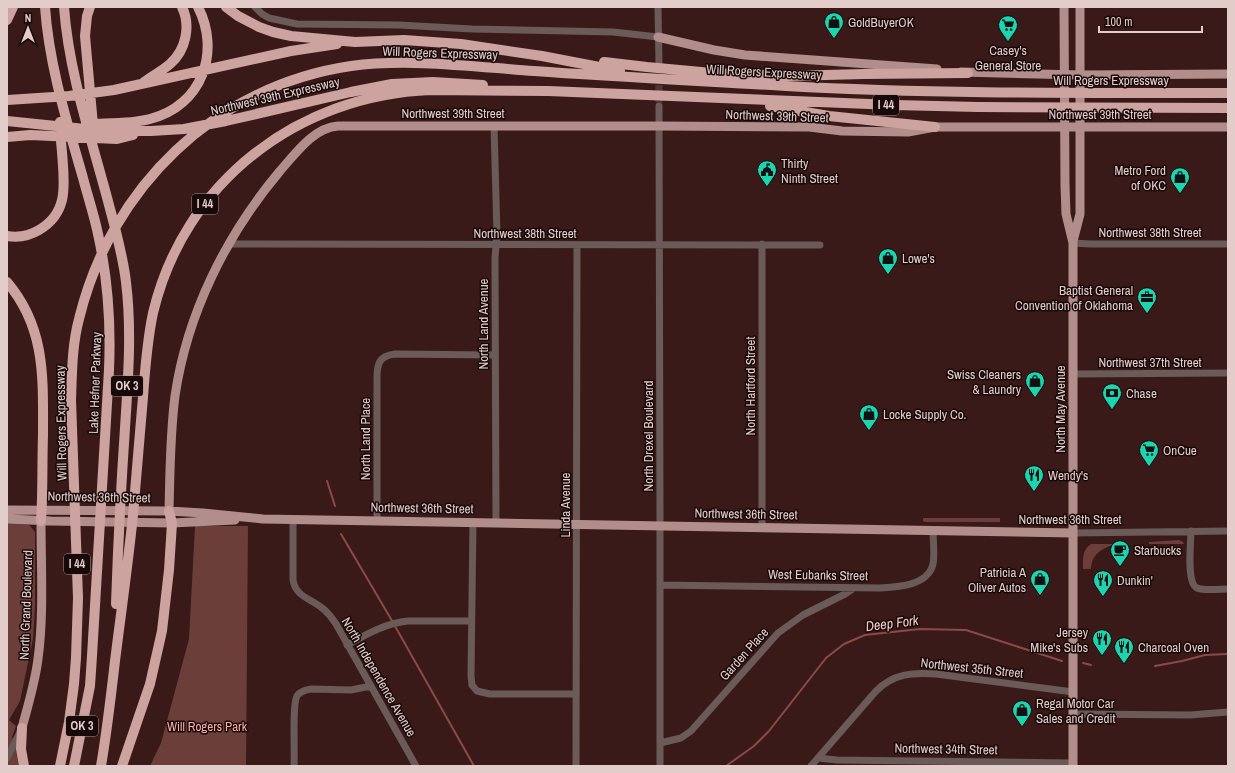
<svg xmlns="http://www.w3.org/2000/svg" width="1235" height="773" font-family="'Archivo Narrow',sans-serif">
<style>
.green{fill:#6c3e3a}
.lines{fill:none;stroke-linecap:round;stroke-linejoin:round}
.stream{stroke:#8c4a46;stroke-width:2}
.minor-tunnel{stroke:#523533;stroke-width:7;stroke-dasharray:7 3.5;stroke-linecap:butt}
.minor{stroke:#6a5a58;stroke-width:7}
.major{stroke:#b18e8b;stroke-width:9}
.highway{stroke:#cca39f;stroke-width:10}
.labels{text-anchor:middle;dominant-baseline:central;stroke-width:3;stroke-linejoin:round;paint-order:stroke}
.shield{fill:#170908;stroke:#a69290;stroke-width:1}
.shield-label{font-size:12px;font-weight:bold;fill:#e3cdcb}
.poi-label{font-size:13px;fill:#e3cdcb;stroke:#170908;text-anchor:start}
.street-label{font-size:13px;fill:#e3cdcb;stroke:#170908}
.park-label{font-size:13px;fill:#ffaea7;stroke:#170908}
.water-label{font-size:14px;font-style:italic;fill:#f2c9c5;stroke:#170908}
</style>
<rect width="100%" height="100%" fill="#391a18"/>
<path class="green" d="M923,518H1000V522H925L923,521Z
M7,523L29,525L31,527L35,532V607L33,639L20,701L9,720L16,726L12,737C17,748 16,755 19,766H7Z
M195,526H248L246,766H150L161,743L189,639Z
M1179,540L1183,542L1184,544H1149V542Z
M1091,544H1115C1102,549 1092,553 1091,569H1083C1083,559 1082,550 1091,544Z"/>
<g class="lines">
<path class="stream" d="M327,481L335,506
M341,534L391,619L474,766
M1083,663L1091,665
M1155,666L1182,661L1205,655L1228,654
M726,766L754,746L769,731L826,658L844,644L865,635L920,629L966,630L1062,661"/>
<path class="minor-tunnel" d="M659,64V106"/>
<path class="minor" d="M255,7L262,14L269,18L297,24L399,25L472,29L613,32L658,37
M658,7L659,64
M659,106L660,515V766
M494,126L497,235L495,258L496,523
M1073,243L1090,244H1228
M230,244L820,245
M1073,374L1228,373
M293,519V580C296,597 310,598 322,608C328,612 332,618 336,624L416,766
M377,521V379C377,365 378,356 395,354L495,355
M473,522L471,676L472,685L477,691L490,694H576
M762,527V244
M1191,531C1191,542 1186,583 1197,588C1204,591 1220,589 1228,589
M1073,533L1228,531
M660,585L879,588C897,587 928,586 933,564C935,554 933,541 933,530
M347,645C367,634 386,623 408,621H471
M1073,714L1190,715L1228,712
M660,743L681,738L691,731L778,633L803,615L845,594L854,588
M7,758L21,730
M818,758L837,760L1073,763
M294,766C295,754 292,704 297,696C300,691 306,690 311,689L351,690L371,686
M576,766L577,245
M811,766L876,691C893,674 912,672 936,674L1073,692"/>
<path class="major" d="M1064,7L1065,185L1066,214L1073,243V766
M658,37L714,50L745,55L937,69
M961,72L1080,75L1228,74
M1073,241L1080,214V7
M7,510L169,511L203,513L263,519L1073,533
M169,511C170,473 170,435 175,396C187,314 226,235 280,171C296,153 313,128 338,126H660L809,127L842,131L908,132L935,127H1228
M7,519L51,521L172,523L235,520
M22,728C28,705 35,683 38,659C44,615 41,566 41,521"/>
<path class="highway" d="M45,7C49,65 67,122 83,178C88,197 94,215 98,234C108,279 111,324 109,370L92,656L90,686L74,766
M64,7C69,75 92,140 109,205C116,231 123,256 126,282C132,331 128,380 125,428C121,487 118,545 116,604
M90,7L87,16L85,36L93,125
M226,7L238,16L259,27L273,32L291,36L355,42L404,40L461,44L542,56L620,71
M7,20L13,7
M604,62L647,67L712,73L787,76L864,74L968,73
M144,82C152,76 162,71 170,64C186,50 191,26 182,7
M7,100L69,96L114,90L291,51L337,44
M770,106L829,116L935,127
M7,121L85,129L118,131H151L184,129L226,121L351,92L392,84L433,82L483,85
M89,124C109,123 131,124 150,119C202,106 221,52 198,7
M7,137L30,135L117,139L133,135
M7,236C19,238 29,236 39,230C70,212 64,182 62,152C61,142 60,132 60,122
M7,282C46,328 43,378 43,435C42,464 43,492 41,521
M22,728L21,749L24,766
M60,766L69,722L74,684L76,658L78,598L71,400C72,373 72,345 79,319C111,187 215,86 351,66C409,58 476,67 534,71C618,77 702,81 786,86C933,94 1081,93 1228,93
M101,766C107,731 111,696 115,661C121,613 128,564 133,515C136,476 140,436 143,397C145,369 147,341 153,313C184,182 298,95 431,90L548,91L894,105L978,107L1228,108
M122,766L150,684L162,631L169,570L172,523L169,511"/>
</g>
<defs>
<symbol id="shop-pin" viewBox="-11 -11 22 30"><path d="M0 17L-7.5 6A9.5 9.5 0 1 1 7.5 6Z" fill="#1bd5b1" stroke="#170908"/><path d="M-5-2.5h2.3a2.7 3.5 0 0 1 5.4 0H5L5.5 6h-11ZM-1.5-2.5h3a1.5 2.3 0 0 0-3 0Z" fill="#111"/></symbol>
<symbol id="supermarket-pin" viewBox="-11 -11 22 30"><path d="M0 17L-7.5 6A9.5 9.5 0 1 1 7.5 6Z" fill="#1bd5b1" stroke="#170908"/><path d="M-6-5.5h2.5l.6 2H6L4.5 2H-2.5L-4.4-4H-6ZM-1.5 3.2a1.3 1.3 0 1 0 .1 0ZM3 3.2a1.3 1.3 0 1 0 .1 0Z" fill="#111"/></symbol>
<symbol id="civic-pin" viewBox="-11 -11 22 30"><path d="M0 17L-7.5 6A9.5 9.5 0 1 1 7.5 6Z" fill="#1bd5b1" stroke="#170908"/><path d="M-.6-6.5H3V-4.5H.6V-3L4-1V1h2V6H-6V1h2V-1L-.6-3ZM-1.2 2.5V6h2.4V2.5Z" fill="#111"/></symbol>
<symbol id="office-pin" viewBox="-11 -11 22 30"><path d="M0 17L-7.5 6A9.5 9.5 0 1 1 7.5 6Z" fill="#1bd5b1" stroke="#170908"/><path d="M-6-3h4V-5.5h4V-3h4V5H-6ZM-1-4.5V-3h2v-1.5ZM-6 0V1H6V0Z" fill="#111"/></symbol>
<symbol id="bank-pin" viewBox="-11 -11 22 30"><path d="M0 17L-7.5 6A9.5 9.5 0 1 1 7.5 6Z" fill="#1bd5b1" stroke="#170908"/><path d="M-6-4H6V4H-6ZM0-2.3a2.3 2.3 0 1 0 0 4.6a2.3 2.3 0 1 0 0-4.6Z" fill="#111"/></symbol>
<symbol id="restaurant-pin" viewBox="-11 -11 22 30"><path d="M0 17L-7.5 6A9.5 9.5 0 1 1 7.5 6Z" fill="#1bd5b1" stroke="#170908"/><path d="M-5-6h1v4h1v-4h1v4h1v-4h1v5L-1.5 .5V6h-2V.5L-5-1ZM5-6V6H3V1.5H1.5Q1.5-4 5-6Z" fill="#111"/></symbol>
<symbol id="cafe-pin" viewBox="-11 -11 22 30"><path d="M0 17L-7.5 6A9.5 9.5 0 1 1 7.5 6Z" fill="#1bd5b1" stroke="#170908"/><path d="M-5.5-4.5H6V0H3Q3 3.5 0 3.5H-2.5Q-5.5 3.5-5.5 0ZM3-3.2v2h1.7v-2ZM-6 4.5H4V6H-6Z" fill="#111"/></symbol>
</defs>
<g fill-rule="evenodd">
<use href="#shop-pin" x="823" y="11" width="22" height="30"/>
<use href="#supermarket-pin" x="997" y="14" width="22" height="30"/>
<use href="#civic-pin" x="756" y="159" width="22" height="30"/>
<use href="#shop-pin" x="1169" y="166" width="22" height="30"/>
<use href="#shop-pin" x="877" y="247" width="22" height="30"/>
<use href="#office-pin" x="1136" y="286" width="22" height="30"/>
<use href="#shop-pin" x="1024" y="370" width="22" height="30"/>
<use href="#bank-pin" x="1101" y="382" width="22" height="30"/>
<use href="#shop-pin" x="858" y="403" width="22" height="30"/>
<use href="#supermarket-pin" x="1138" y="439" width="22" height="30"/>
<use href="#restaurant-pin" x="1023" y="464" width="22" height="30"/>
<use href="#cafe-pin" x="1109" y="539" width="22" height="30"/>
<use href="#shop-pin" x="1029" y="568" width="22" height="30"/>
<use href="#restaurant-pin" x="1092" y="569" width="22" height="30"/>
<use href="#restaurant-pin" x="1091" y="628" width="22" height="30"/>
<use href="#restaurant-pin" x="1113" y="636" width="22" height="30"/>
<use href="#shop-pin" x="1011" y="699" width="22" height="30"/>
</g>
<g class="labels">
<g class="shield">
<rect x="873" y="95" width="26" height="20" rx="3"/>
<rect x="192" y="194" width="26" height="20" rx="3"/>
<rect x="111" y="376" width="32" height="20" rx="3"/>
<rect x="64" y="554" width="26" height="20" rx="3"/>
<rect x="66" y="716" width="32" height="20" rx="3"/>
</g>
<g class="shield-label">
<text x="886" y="105">I 44</text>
<text x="205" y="204">I 44</text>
<text x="127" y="386">OK 3</text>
<text x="77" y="564">I 44</text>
<text x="82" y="726">OK 3</text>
</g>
<g class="poi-label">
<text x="848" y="22">GoldBuyerOK</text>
<text x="1008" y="50" text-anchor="middle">Casey's<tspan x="1008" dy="15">General Store</tspan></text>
<text x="781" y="163">Thirty<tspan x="781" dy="15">Ninth Street</tspan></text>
<text x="1166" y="170" text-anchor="end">Metro Ford<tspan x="1166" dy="15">of OKC</tspan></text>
<text x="902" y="258">Lowe's</text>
<text x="1133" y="290" text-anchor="end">Baptist General<tspan x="1133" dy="15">Convention of Oklahoma</tspan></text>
<text x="1021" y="374" text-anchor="end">Swiss Cleaners<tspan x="1021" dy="15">&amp; Laundry</tspan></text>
<text x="1126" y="393">Chase</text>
<text x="883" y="414">Locke Supply Co.</text>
<text x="1163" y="450">OnCue</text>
<text x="1048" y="475">Wendy's</text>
<text x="1134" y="550">Starbucks</text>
<text x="1026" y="572" text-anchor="end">Patricia A<tspan x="1026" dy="15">Oliver Autos</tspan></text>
<text x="1117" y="580">Dunkin'</text>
<text x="1088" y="632" text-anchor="end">Jersey<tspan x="1088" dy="15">Mike's Subs</tspan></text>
<text x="1138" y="647">Charcoal Oven</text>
<text x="1036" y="703">Regal Motor Car<tspan x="1036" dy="15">Sales and Credit</tspan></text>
</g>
<g class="street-label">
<text transform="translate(440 53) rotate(2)">Will Rogers Expressway</text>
<text transform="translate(764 72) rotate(3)">Will Rogers Expressway</text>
<text x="1111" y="80">Will Rogers Expressway</text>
<text transform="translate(275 96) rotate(-13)">Northwest 39th Expressway</text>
<text x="453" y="113">Northwest 39th Street</text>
<text x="1100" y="114">Northwest 39th Street</text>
<text transform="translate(777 116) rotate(2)">Northwest 39th Street</text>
<text x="1150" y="232">Northwest 38th Street</text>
<text x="525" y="233">Northwest 38th Street</text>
<text transform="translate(483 324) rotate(-90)">North Land Avenue</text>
<text x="1150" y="362">Northwest 37th Street</text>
<text transform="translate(95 383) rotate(-88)">Lake Hefner Parkway</text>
<text transform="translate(750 386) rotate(-90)">North Hartford Street</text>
<text transform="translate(1060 409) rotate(-90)">North May Avenue</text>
<text transform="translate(61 423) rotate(-91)">Will Rogers Expressway</text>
<text transform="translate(648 436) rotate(-90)">North Drexel Boulevard</text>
<text transform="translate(365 439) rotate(-90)">North Land Place</text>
<text transform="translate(99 497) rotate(1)">Northwest 36th Street</text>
<text transform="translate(565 505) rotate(-90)">Linda Avenue</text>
<text transform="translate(422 508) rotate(1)">Northwest 36th Street</text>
<text transform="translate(746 514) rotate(1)">Northwest 36th Street</text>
<text x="1070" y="519">Northwest 36th Street</text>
<text transform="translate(818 575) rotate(1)">West Eubanks Street</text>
<text transform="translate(26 605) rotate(-88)">North Grand Boulevard</text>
<text transform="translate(744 654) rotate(-48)">Garden Place</text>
<text transform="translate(972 668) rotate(6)">Northwest 35th Street</text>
<text transform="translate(379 677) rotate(60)">North Independence Avenue</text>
<text transform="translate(946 749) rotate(1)">Northwest 34th Street</text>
</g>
<g class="park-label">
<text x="207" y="726">Will Rogers Park</text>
</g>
<g class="water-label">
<text transform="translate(892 623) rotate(-7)">Deep Fork</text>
</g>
</g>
<rect width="1235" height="773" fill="none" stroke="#e3cdcb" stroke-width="16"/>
<g transform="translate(28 28)" stroke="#170908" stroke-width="3" paint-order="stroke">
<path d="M0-3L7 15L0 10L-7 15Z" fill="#e3cdcb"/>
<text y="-6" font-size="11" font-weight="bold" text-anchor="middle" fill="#e3cdcb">N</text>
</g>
<path d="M1099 26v6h103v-6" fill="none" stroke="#e3cdcb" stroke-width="2"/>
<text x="1105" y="26" font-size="12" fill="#e3cdcb" stroke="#170908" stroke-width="3" paint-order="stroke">100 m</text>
</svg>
